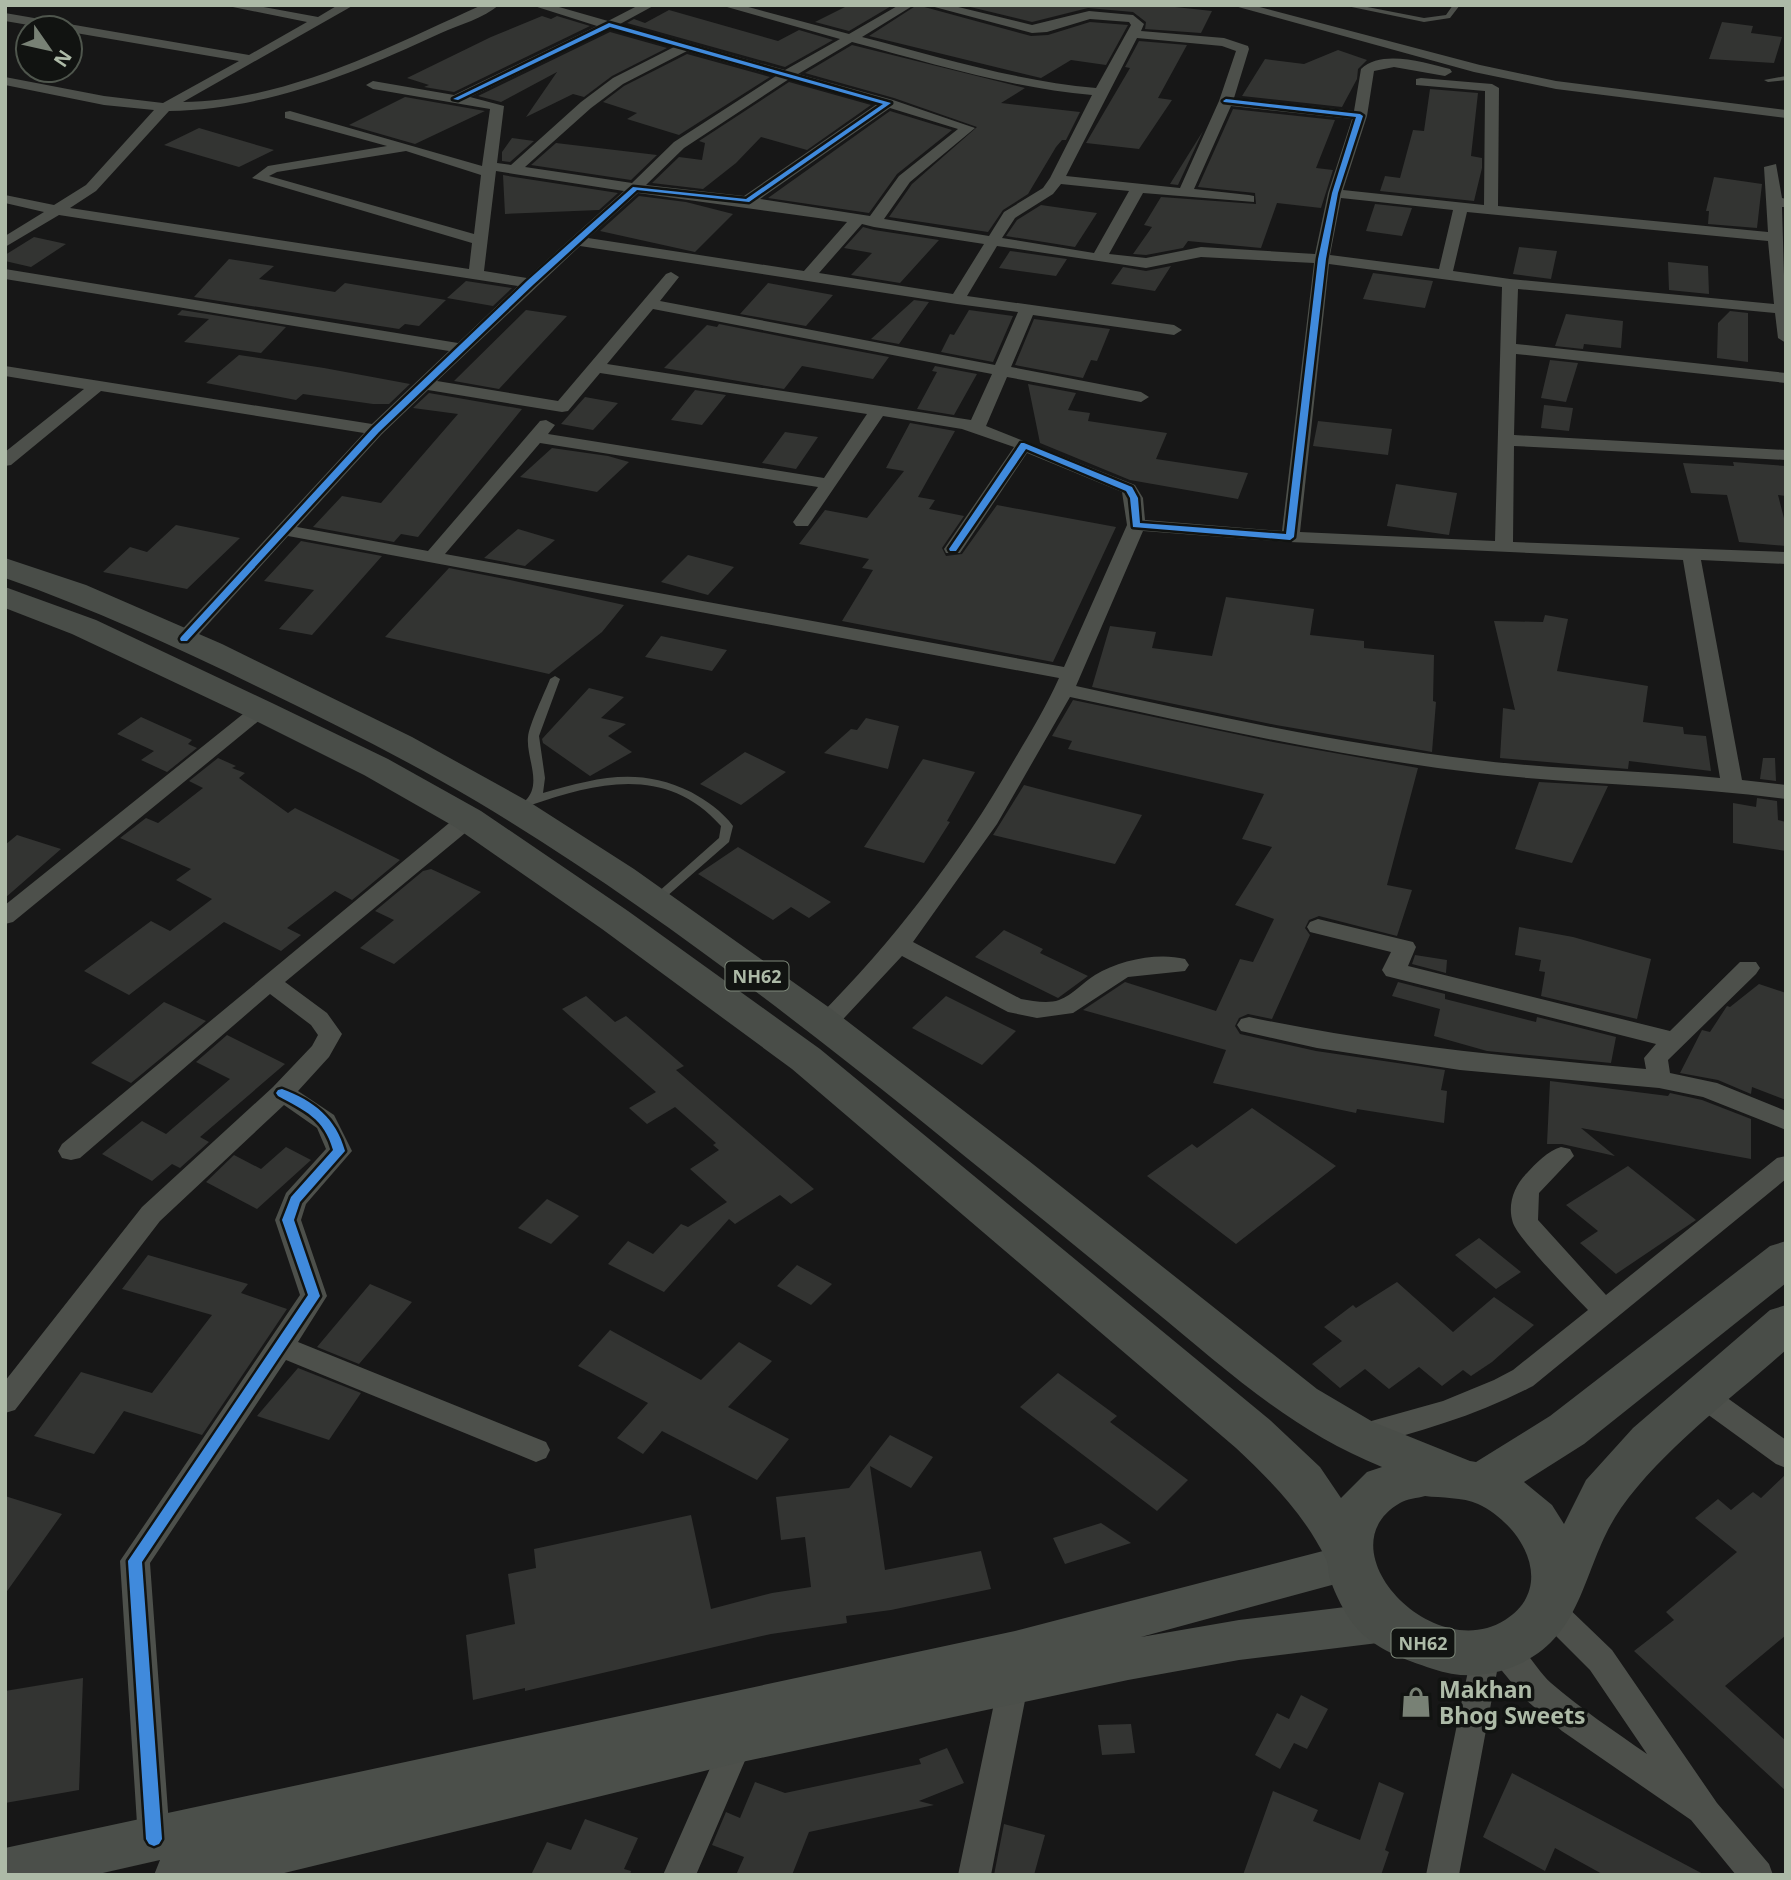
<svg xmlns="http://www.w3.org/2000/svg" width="1791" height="1880" font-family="'Noto Sans',sans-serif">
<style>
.building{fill:#333432}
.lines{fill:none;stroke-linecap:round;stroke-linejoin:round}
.lane{fill:#4d504b;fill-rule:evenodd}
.street{fill:#4d504b;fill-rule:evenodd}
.secondary{fill:#4b4f4a;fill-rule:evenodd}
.highway{fill:#494d48;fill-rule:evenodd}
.cycleway-casing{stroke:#111311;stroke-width:5}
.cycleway{fill:#408adc;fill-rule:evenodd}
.labels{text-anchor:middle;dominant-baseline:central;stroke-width:7;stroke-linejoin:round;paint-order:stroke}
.shield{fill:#111311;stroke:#7e887a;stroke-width:2}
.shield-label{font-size:18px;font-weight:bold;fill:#adbaa7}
.near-poi-label{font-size:23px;font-weight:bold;fill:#adbaa7;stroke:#111311;text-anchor:start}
</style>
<rect width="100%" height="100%" fill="#171717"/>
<path class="building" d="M849,5H893L849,31L815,22Z
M917,5L1031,36L1048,35L1090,22L1128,25L1106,65L1071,60L1041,78L869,36Z
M962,5H1157L1212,11L1201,33L1145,29L1146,22L1133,12L1088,8L1032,22Z
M669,10L778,41L799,30L833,40L785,67L627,23L634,19L645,23Z
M542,16L551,19L557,16L590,26L454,92L424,87L429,85L407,78L491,37Z
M1722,22L1753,26L1751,33L1782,37L1774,63L1709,59Z
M610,32L667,48L612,76L584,97L573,94L526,117L557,72L501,102L478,96Z
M1139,41L1187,45L1158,98L1172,100L1139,149L1086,143L1130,68L1125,67Z
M852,45L1025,88L1001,103L1080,112L1066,140H1062L1056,147L1028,194L1003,210L988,232L889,217L912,184L977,127L894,98L805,73Z
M1338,50L1367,60L1358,69L1357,79L1342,107L1242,96L1265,59L1304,64Z
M687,54L770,77L679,135L627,119L637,113L603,102L624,86Z
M789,82L871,105L807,150L761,137L736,163L703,189L652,183L679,157L702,160L705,143L699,141Z
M1430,89L1478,93L1471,156L1482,158V168L1474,201L1380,191L1385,176L1400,178L1413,130L1424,131Z
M405,97L485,111L415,144L349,125Z
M1233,109L1335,120L1316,168L1333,170L1321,208L1277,203L1261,248L1188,241L1183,248L1146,255L1133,254L1152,227L1144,225L1161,197L1256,204L1255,193L1198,187Z
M890,111L952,130L897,174L869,213L768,198Z
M199,128L274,150L239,167L164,145Z
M1203,131L1178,185L1170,184Z
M512,138L534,141L510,162L502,161V152Z
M556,143L657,155L631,180L531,165Z
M503,175L514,177L618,193L599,210L505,214Z
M1714,177L1762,184L1757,228L1708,224L1709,211H1706Z
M639,196L686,202L733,214L695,252L600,231Z
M1375,204L1412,208L1402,236L1366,231Z
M1041,205L1097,213L1075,247L1006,236L1017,220Z
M863,227L874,230L939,240L900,283L851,275L872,253L844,248Z
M34,237L66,244L31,267L5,261V255Z
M1519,247L1557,251L1551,279L1513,274Z
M1010,251L1067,259L1056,276L999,268Z
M229,259L274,266L259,279L335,292L345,283L446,300L419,326L405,324L399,329L194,297Z
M1668,262L1708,266L1709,294L1669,290Z
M1171,266L1155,291L1111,284L1123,267L1146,271Z
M1373,273L1433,281L1425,308L1363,299Z
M466,281L512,288L493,306L447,298Z
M768,283L833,295L806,326L740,314Z
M914,300L929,302L899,344L871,339Z
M182,310L286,327L261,353L184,342L209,319L177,315Z
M526,310L567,316L499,389L454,381Z
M969,310L1013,316L993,362L941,352L950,334L954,335Z
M1730,311L1748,313V362L1717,358L1718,323Z
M1566,314L1623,321L1621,348L1584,344L1583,349L1555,346Z
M1034,319L1110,329L1097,361L1091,360L1083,378L1015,365Z
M719,324L794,339L889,357L873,379L802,366L784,389L664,368L707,325L717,327Z
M239,355L324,368L410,384L389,404H373L303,394L296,400L206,383Z
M1550,360L1578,363L1566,402L1541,398Z
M935,366L977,374L954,415L917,409L937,372L932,371Z
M1028,384L1076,393L1068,410L1090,413L1088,421L1167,433L1156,459L1248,473L1238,499L1130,480L1040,443Z
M695,390L726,395L702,425L671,420Z
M429,393L522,409L418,537L401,534L394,542L313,527L342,496L381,503L458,414L413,408Z
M585,397L618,403L593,430L561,424Z
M1544,405L1573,408L1569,431L1541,428Z
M1318,421L1392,429L1388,455L1313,446Z
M910,423L955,431L918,497L935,500L929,509L964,516L942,548L946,556L962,554L997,505L1116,527L1053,662L842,621L873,570L862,568L869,559L799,544L825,510L867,518L904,471L886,468Z
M785,432L818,437L796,469L762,463Z
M552,448L608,456L629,462L597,492L520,477Z
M1733,462L1786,466V496L1778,495L1786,526V546L1739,542L1727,495L1691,493L1683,463L1734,466Z
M1396,484L1457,493L1449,535L1387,526Z
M176,525L240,538L187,589L103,572L130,547L147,552Z
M518,529L555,540L525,566L484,558Z
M301,541L382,556L312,635L279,629L314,590L264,581Z
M688,555L734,567L708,595L661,582Z
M449,568L510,580L624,605L602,632L549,674L385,637Z
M1226,597L1314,609L1310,635L1364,641V648L1434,655L1433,701L1436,702L1432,752L1276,725L1092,687L1110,626L1156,632L1152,648L1212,656Z
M1545,615L1568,619L1557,671L1648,686L1643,722L1683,727L1684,734L1706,736L1711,771L1629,761L1628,769L1500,758L1503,708L1515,710L1494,621L1543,622Z
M661,636L727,650L712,671L645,657Z
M589,688L624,697L601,718L626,724L608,736L632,752L590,776L543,743L542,739Z
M1073,700L1273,742L1418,768L1387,885L1412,890L1397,936L1319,916L1309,920L1305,928L1310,935L1272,1019L1248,1014L1239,1018L1235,1026L1240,1034L1316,1051L1445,1070L1441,1090L1447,1091L1444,1123L1357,1109L1356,1113L1213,1083L1226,1050L1083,1010L1125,982L1216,1011L1240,959L1253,962L1274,919L1235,905L1272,847L1242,839L1264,794L1068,749L1072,741L1052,736Z
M141,717L192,740L188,744L197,748L167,772L141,760L154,751L117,734Z
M866,718L899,726L888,769L824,753L851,729L857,730Z
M745,752L786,772L741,805L700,784Z
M218,758L236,766L232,768L245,773L239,778L288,813L295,808L400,860L352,900L335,891L287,928L301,935L281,951L224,922L129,995L84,971L151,921L170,931L212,899L176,880L191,869L120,838L146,818L158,823L203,788L189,781Z
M1763,758H1775L1776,781L1760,779Z
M923,759L975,772L947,821L950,822L924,863L864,847Z
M1539,782L1608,786L1572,863L1515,849Z
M1024,785L1054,793L1142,815L1115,864L993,835Z
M1757,798L1777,801L1778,820L1786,822V851L1733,843V803L1756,807Z
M17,835L61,849L5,898V845Z
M738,847L831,902L809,918L791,907L773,920L698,874Z
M431,869L481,892L394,964L360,948L394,920L375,911L423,871Z
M1519,927L1573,937L1651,959L1637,1019L1541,996L1545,972L1539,971L1541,960L1515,955Z
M1004,930L1043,949L1040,953L1088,976L1058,998L975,957Z
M1415,955L1447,960L1446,973L1412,964Z
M1398,982L1445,994V999L1536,1022L1537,1017L1616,1037L1611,1063L1487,1051L1434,1036L1440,1009L1392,996Z
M1759,984L1786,993V1100L1752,1087L1751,1094L1718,1080L1680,1073L1702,1030L1710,1032L1727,1006L1730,1007Z
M586,996L615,1022L626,1016L684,1066L676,1070L814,1189L791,1204L780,1195L735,1224L729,1219L664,1292L608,1264L628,1241L653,1254L681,1224L688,1227L727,1202L690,1169L719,1150L713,1145L716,1143L675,1107L647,1124L629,1108L656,1092L562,1009Z
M946,996L1016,1031L982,1065L912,1028Z
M164,1002L206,1021L131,1083L91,1063Z
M227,1035L285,1064L200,1137L209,1142L180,1168L172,1164L152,1181L102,1154L142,1121L166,1134L230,1079L196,1062Z
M1550,1081L1668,1096L1670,1093L1702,1100L1751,1119V1159L1581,1128L1615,1156L1562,1144H1547Z
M1252,1108L1336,1166L1236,1244L1147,1176L1192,1144L1197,1148Z
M286,1147L311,1160L257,1209L206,1182L234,1155L261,1169Z
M1628,1166L1696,1220L1616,1274L1580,1243L1598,1231L1566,1205Z
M547,1199L579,1216L551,1244L518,1228Z
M1479,1238L1521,1272L1496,1289L1455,1255Z
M148,1255L248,1284L241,1293L287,1309L202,1435L124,1411L94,1454L34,1436L81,1372L152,1393L212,1315L122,1289Z
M797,1265L832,1284L811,1305L777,1286Z
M1397,1282L1453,1332L1494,1297L1534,1325L1492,1362L1471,1376L1463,1370L1442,1386L1419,1367L1389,1389L1365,1369L1340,1388L1312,1364L1342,1341L1324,1327L1353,1305L1356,1308Z
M370,1284L412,1302L359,1364L317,1347Z
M610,1330L701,1380L739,1342L772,1361L728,1407L789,1439L757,1480L662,1431L643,1454L617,1438L648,1403L578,1366Z
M298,1368L361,1393L329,1440L257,1416Z
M1058,1373L1117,1416L1110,1422L1188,1480L1157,1511L1020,1407Z
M890,1435L933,1457L911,1488L870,1466L885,1570L981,1551L991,1589L891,1610L846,1616L847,1623L771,1634L525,1691V1688L473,1700L466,1635L515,1624L508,1574L536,1568L534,1549L691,1515L711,1609L772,1593L811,1587L805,1537L781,1540L776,1497L849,1488Z
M1786,1474V1635L1725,1686L1786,1741V1791L1634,1651L1674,1620L1666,1612L1737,1552L1695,1518L1718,1499L1731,1510L1753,1492L1761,1498Z
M5,1496L62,1514L5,1594Z
M1101,1523L1131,1543L1065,1564L1053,1538Z
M83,1678L79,1790L5,1803V1691Z
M1301,1695L1328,1709L1307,1749L1294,1743L1280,1769L1255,1755L1277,1713L1289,1719Z
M1131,1724L1135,1753L1102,1755L1098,1725Z
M947,1748L964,1783L919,1801L934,1805L809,1832L792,1875H736L744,1857L712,1845L726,1812L740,1818L755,1782L785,1793L921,1764L919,1759Z
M1512,1773L1705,1875H1604L1555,1848L1545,1871L1483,1837Z
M1379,1782L1404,1793L1385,1850L1389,1852L1381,1875H1243L1273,1791L1318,1810L1313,1821L1360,1840Z
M585,1819L638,1838L624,1869L631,1871L630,1875H531L547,1842L571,1850Z
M1004,1824L1045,1835L1034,1875H994Z"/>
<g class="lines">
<path class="lane" d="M1342,5H1357L1424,18L1446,15L1453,5H1460L1450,18L1424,22Z
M1786,76V80L1768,82L1764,80Z
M555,676L560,679L539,736L545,778L543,793C596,778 638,766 691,792C707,801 722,811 733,826L729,842L658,904H650L648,901L719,838L721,826C667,765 598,782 531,805L527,804L525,801C543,784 526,758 528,737C529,725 545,692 550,679Z"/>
<path class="street" d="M223,5H252L318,17L338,5H354L183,102C290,100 386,48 482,5H499C484,18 459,25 441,33C353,74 267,109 169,111L96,191L70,208L469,269L472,243L252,178L268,166L387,146L285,118V112L290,111L482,166L490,109L373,89L366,85L373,81L454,95L597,26L531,5H552L608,21L639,5H655L620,24L785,70L840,39L720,5H741L849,34L899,5H914L862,37C939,57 1016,81 1096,88L1131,25L1129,22L1090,19L1047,32L1032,33L927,5H950L1032,25L1089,11L1133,15L1144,24L1141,31L1224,38L1248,46L1249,49L1234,98L1354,111L1361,69C1382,49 1425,63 1450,69L1452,72L1445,76L1394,67L1374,71L1367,116L1343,190L1484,205L1485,91L1416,85V79L1421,78L1492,84L1499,88L1498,206L1768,232L1764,167L1776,164L1782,198L1786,199V207H1782L1786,343L1778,338L1775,313L1518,289L1516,344L1786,373V383L1516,354L1514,435L1786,450V460L1514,446L1513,542L1786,552V564L1701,560L1742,780L1786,785V799C1684,785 1580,785 1478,773C1341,757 1205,726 1070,697L997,824L913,942L1021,999C1033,1001 1048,1004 1059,1000C1073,995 1083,982 1095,975C1119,960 1158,952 1185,959L1189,965L1185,971L1128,977L1073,1013L1037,1018L1008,1012L902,956L832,1031H816L812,1025L816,1019C893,942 958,857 1013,762C1029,735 1046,707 1059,678L288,536L191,643L184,645L174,639L177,635L364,433L101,391L11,465L5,466V452L84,389L5,376V366L372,424L449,351L5,279V269L458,343L518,286L59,215L5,247V236L44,212L5,203V195L54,205L86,185L154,110L104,105L5,85V77L104,96L163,103L239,61L70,32V28H46L5,21V13L249,55L307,22ZM610,29L674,47L613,78L581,102L511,165L497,163L504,106L470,97ZM1137,38L1222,46L1236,51L1219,101L1180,188L1066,176ZM852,42C931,63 1010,88 1092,95L1050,178L1043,188L1004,212L989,236L884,219L910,182L975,128L893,100L798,74ZM687,51L776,76L674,142L632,183L525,167L591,108L623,84ZM789,79L877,104L744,196L646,185L684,148ZM1231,106L1352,119L1328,193L1315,254L1201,247L1146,258L1109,254L1143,193L1254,202V196L1249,195L1194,189ZM890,108L958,129L899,176L870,216L760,199ZM406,151L481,175L474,234L269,176L277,172ZM496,171L514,174L624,191L527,278L484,271ZM1061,184L1129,191L1094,253L1002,238L1015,218L1053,194ZM638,193L847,222L804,271L588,238ZM1341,198L1453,210L1439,269L1330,255ZM1467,212L1768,241L1774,304L1510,279L1453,271ZM862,224L874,227L984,244L953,294L819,273ZM580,246L957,304L1018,312L995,365L660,301L679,277L671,272L666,274L558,401L437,381ZM997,246L1146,268L1201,257L1314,263L1282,531L1145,520L1143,498L1135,485L986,426L1007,377L1141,402L1149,397L1141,392L1011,367L1033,315L1174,335L1182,330L1174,325L967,296ZM1329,264L1502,287L1495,541L1300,532ZM653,309L992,374L971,420L607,364ZM600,373L867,414L824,478L548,434L555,425L546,420L540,421L428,551L297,527L382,434L428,390L562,412L568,411ZM883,416L962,429L1014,447L944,549L946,553H960L1027,453L1122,492L1127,525L1064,667L445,554L540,443L818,487L793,522L796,526H808ZM1143,531L1290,542L1683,560L1720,778C1639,770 1558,770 1477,760C1342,744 1209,715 1076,686Z
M1231,5H1252L1480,65L1556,81L1786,110V118L1556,89L1474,72Z
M260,704L270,710L267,714L13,922L5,924V905L253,706Z
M468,812L479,819L476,824L285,982L327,1013L342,1034L329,1057L298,1091L334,1115L352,1151L306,1204L301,1220L327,1296L298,1342L546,1442L550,1450L546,1458L536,1462L286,1360L150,1563L170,1839L166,1850L154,1855L142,1850L138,1839L120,1561L300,1295L275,1220L286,1193L326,1149L317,1128L284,1105L160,1221L15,1410L5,1413V1381L142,1207L273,1087L312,1046L318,1035L311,1025L270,994L80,1158L71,1160L62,1158L58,1151L62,1144L460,814Z
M1318,919L1413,942L1416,947L1408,966L1670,1031L1740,962H1756L1760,968L1756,974L1668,1060L1670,1073L1717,1083L1786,1111V1130L1703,1097L1659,1088L1460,1070L1317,1048L1241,1031L1237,1025L1241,1019L1249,1017C1380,1045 1512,1057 1646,1069L1644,1058L1656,1044L1386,976L1382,970L1391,952L1310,932L1307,927L1310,922Z
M1561,1147L1570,1149L1574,1156L1539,1193L1538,1220L1606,1295L1777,1158L1786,1156V1179L1533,1386C1478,1415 1420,1432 1360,1447L1350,1443L1346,1435L1350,1427L1443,1401L1494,1380L1513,1370L1588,1310C1573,1294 1519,1240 1513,1223C1507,1205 1514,1186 1527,1173C1536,1163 1548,1151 1561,1147Z
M1702,1384L1712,1387L1786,1440V1468L1776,1464L1692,1403L1688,1395L1692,1387Z
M1550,1597L1561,1601L1612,1650L1717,1803L1769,1864L1773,1875H1736L1691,1820L1562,1731L1526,1700L1498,1666L1459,1875H1426L1474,1642L1485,1638L1490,1640L1502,1634C1524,1642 1534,1668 1551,1683C1581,1709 1614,1731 1647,1754L1590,1670L1539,1619L1535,1610L1539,1601Z
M1015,1661L1026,1665L1030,1675L991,1875H958L1000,1675L1004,1665Z
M737,1727L748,1732L753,1742L696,1875H663L726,1732Z"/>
<path class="secondary" d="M1350,1544L1365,1550L1372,1563L1365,1576L1141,1637L1239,1620L1386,1602L1402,1608L1408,1622L1402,1636L1386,1642L1239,1660L1128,1680L737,1763L276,1875H154L160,1860L94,1875H5V1848L1015,1631Z"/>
<path class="highway" d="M5,558L86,585L222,644L412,737L531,803L634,869L834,1011L1029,1161L1317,1389L1373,1422L1470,1461L1476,1462L1550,1416L1770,1246L1786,1241V1283L1584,1444L1524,1482L1552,1505L1564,1524L1586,1480L1633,1428L1770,1310L1786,1305V1350C1730,1400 1665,1447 1621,1508C1580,1567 1587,1639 1510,1668C1484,1677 1459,1678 1433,1669C1404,1659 1375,1650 1355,1626C1345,1614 1335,1594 1330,1579C1328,1573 1329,1565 1326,1559C1304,1514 1271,1481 1236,1448L792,1069L602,929L455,827L364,775L248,717L72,634L5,608V587L96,620L272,703L388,759L481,811L628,911L820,1049L1270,1420L1320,1467L1341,1498L1367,1472L1382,1467C1290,1430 1227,1370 1151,1308C1072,1243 993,1179 914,1115C774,1003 630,893 476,801C405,759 331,722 256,686C174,646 91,608 5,578ZM1425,1496C1441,1498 1463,1497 1478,1504C1523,1525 1557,1587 1505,1620C1432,1666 1322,1548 1400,1503C1406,1499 1418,1498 1425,1496Z"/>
<defs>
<path id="cycleway" d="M609,23L891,103L749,202L637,190L533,285L379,432L187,641H181L180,639L181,637L373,428L527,281L633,187L746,199L883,104L610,27L458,100L453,99Z
M1226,99L1360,114L1363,116L1338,193L1326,259L1294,537L1290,540L1133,527L1130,498L1126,491L1026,449L956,551H950L949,549L1021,443H1024L1132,487L1138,498L1140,523L1286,534L1318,259L1332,193L1356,117L1224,102L1223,101Z
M282,1089C314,1101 336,1118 345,1151L300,1202L294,1220L320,1296L142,1562L162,1839L159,1844L154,1846L149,1844L146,1839L128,1561L308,1295L282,1220L291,1197L333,1150C324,1118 305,1111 278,1096L276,1093L278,1090Z"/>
</defs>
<use href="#cycleway" class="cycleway-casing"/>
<use href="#cycleway" class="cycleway"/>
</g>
<defs>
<symbol id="shop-bare" viewBox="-9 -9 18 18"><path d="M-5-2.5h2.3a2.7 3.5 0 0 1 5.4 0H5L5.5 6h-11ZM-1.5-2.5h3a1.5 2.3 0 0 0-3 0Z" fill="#788175" stroke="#111311" stroke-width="2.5" paint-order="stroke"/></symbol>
</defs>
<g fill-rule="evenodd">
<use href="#shop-bare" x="1394" y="1680" width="44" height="44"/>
</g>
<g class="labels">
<g class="shield">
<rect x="725.5" y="961.5" width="63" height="29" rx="5"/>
<rect x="1391.5" y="1628.5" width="63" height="29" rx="5"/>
</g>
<g class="shield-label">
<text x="757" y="976">NH62</text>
<text x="1423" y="1643">NH62</text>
</g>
<g class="near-poi-label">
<text x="1439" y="1689">Makhan<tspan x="1439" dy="26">Bhog Sweets</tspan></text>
</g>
</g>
<rect width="1791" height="1880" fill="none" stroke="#adbaa7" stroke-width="14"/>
<g transform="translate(49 49) rotate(124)"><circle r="33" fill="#111311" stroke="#4f564d" stroke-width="2"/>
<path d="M0-5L12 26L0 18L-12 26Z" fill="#788175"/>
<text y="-10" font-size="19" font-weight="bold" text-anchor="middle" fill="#adbaa7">N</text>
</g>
</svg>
